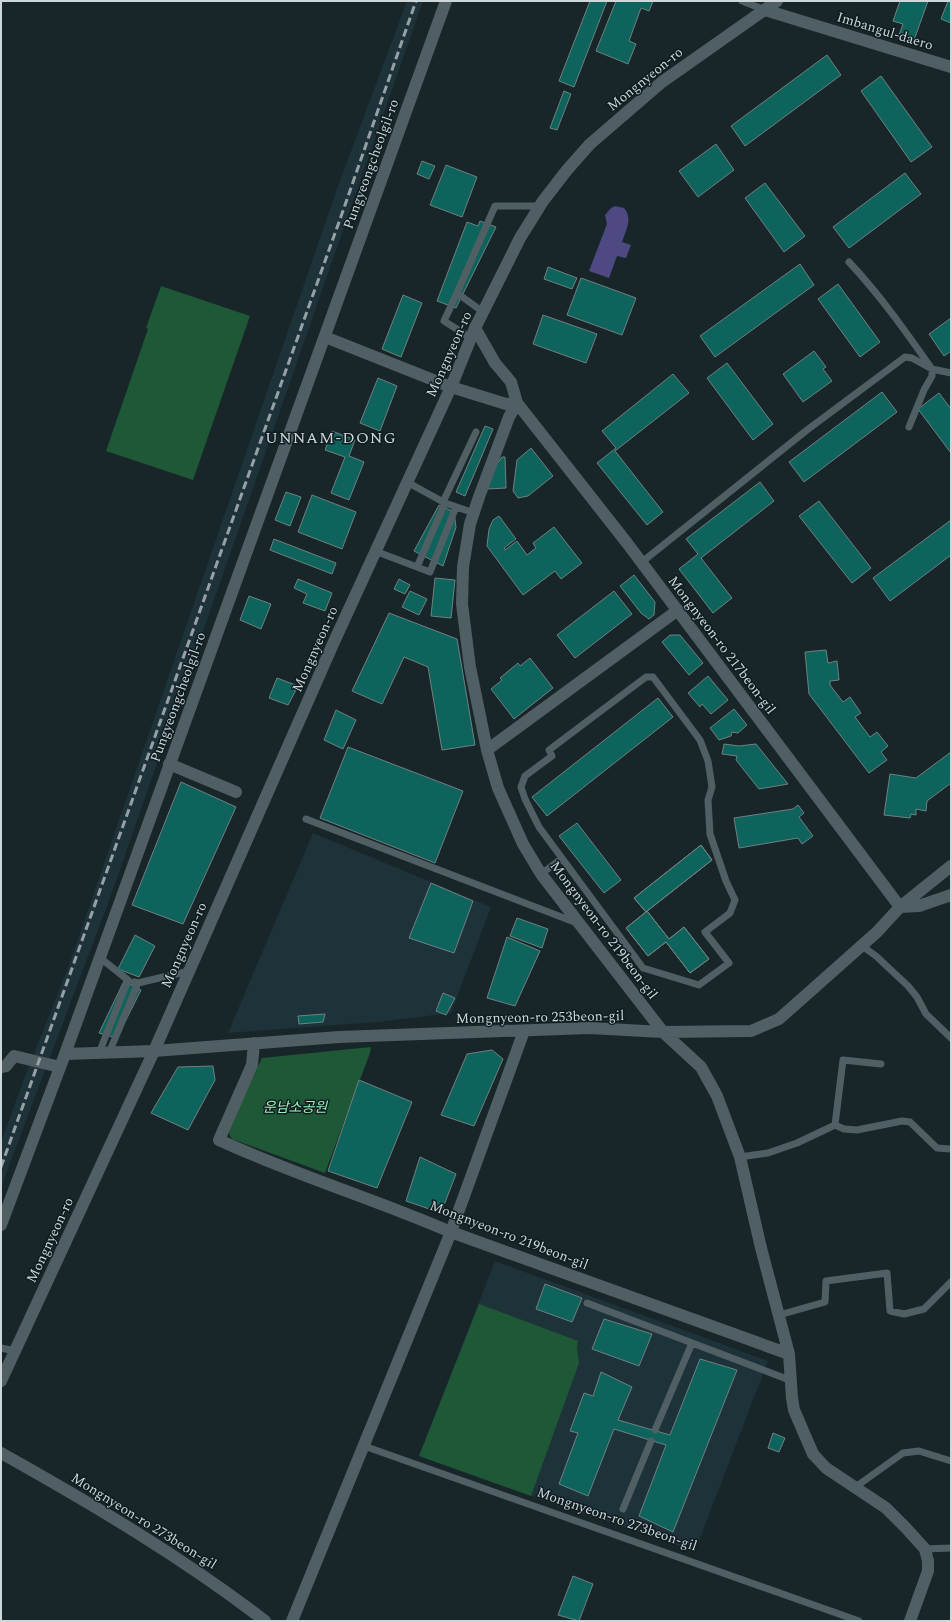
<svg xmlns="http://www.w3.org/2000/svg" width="952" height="1622" font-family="Spectral,'Noto Sans KR',serif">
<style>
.built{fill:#1e3239}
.green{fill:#1e5836}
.water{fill:#4f4983}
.building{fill:#0e635d;stroke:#70817f}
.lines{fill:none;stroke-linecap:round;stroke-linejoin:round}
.service{stroke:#505f64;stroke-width:7}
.minor{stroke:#505f64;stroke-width:12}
.tertiary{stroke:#505f64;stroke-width:12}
.secondary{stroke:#505f64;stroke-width:12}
.rail{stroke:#97a1a5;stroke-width:3;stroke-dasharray:8 4;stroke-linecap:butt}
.labels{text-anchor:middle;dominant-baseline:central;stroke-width:3;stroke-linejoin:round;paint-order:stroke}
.street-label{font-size:14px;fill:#cdd6d9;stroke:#0f1c21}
.park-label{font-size:14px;font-style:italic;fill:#95f2b5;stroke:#0f1c21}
.quarter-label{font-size:16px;letter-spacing:1px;fill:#cdd6d9;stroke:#0f1c21}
</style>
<rect width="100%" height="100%" fill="#18262a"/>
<path class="built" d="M407,1H423L109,901L1,1187V1142L24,1079L68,968L337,189Z
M313,833L491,907L451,1013L378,1022L228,1033Z
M495,1261L768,1361L695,1551L531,1496L419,1456Z"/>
<path class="green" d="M161,286L250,316L193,480L106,451L148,329L146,328Z
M371,1047L370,1053L325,1173L232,1139L229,1134L230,1126L262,1058Z
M479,1304L578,1341L577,1348L579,1363L531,1496L419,1456Z"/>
<path class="water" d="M615,206L624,208C633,218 626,230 622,242L631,245L626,258L617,256L609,278L589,271L607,224L605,215L611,208Z"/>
<path class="building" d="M590,1H607L574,87L559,81Z
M616,1H653L649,11L641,8L629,41L636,44L628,64L596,51Z
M900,1H928L913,43L898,38L903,24L893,21Z
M948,1H951V23L941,19Z
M827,55L841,75L745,146L731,126Z
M881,76L932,147L911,162L861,91Z
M564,91L571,94L557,130L550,128Z
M716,144L734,170L698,197L679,171Z
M422,161L435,166L429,179L417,174Z
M446,165L477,177L462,217L430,205Z
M905,173L921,194L849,248L833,227Z
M765,183L805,236L784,252L745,198Z
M480,221L496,227L456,308L437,301L467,222L478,226Z
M800,264L814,285L715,357L700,336Z
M548,267L577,278L572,289L544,279Z
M581,278L636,298L622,335L567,315Z
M838,284L880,342L860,357L818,299Z
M403,295L422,303L401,357L382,349Z
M543,315L597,334L586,363L533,344Z
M951,318V351L944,356L929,334Z
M814,351L826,367L823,369L832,381L803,402L783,374Z
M727,363L773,424L753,440L707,378Z
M673,374L689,393L615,451L663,512L647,525L597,463L616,448L602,431Z
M378,378L397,386L380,431L360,423Z
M882,392L897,412L804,482L789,462Z
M939,393L951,409V453L918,409Z
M485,426L493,429L465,496L456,492Z
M332,431L355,440L349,456L364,462L349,500L331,493L345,457L325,450Z
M531,448L553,476L528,496L518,498L513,491L517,460Z
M502,457H505L506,488L487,489L496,465Z
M760,482L774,501L701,558L732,598L713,613L679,569L698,554L686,539Z
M286,492L301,497L290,526L275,520Z
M312,495L356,512L342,549L298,532Z
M819,501L871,568L852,583L799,516Z
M439,505L454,512L456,527L443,566L414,551Z
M499,516L516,539L504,548L505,550L517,541L527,555L536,548L533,543L554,527L582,563L561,579L555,571L523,595L487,546L489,529L493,520Z
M951,520V555L890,601L873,578Z
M274,539L336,563L332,574L270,550Z
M634,575L655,602L654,615L649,619L641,613L620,586Z
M435,578L455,580L451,618L431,616Z
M298,579L332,593L325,611L303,603L307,594L294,588Z
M399,579L410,585L405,594L394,589Z
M410,591L427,599L419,615L402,607Z
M614,591L632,614L575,658L557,635Z
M249,596L271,604L261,629L240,620Z
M389,613L457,639L475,745L442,750L428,667L404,657L382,704L352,691Z
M670,635H680L703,663L689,675L662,642Z
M826,650L828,663L837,661L839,680L830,681V685L843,702L850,697L861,713L855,717L870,737L877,732L888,746L881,752L887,760L869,773L809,694L805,652Z
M530,658L553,688L514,719L491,689L502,680L500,678L518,663L520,666Z
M708,676L728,700L711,714L702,704L700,707L688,693Z
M277,678L298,686L288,705L269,698Z
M658,698L673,717L547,816L532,797Z
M734,709L747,725L738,733L732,732L731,736L719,740L710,728Z
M336,710L356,720L343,749L324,740Z
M724,744L739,746L756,744L788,784L759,789L736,760L737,756L722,754Z
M348,747L463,791L435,863L320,818Z
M951,752V783L927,801L926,811L916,809V815L911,814L910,818L884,815L890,774L916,778Z
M181,782L236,807L183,924L132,905Z
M798,805L804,813L799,817L813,836L802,844L798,838L739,848L734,818L793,809Z
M577,823L621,880L604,893L559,836Z
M701,845L712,860L646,912L634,898Z
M701,845L712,860L647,911L669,939L684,927L709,959L690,973L666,942L648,956L626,928L646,912L634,898Z
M431,883L473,901L454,953L409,938Z
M647,911L669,939L684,927L709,959L690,973L666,942L648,956L626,928Z
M517,918L548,929L542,948L510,936Z
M135,935L155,946L139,977L118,969Z
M507,937L540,951L515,1006L487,998Z
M124,981L141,990L117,1038L99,1033Z
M443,993L455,998L446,1015L436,1011Z
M325,1014L323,1022L299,1024L298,1016Z
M492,1050L503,1059L474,1126L441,1115L467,1054Z
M213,1066L215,1080L188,1130L151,1113L178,1067Z
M359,1080L412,1102L377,1188L328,1171Z
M420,1157L456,1174L441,1213L406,1201Z
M545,1284L582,1298L572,1322L536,1309Z
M604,1319L652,1334L639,1366L592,1349Z
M700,1359L737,1370L673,1532L639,1516L666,1445L614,1429L588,1496L559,1484L578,1433L570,1431L584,1393L593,1396L601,1372L632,1387L618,1420L670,1435Z
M773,1433L785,1438L779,1452L768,1448Z
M573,1576L593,1584L579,1621L558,1615Z"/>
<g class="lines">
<path class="service" d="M742,1L765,10
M849,262C880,295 906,332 932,369L951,373
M457,293L444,321L471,338
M483,312L457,293L495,206H540
M407,482L445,503L474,513
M443,502L476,432
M375,551L430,572L456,507
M642,562L807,430L905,357L912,358L932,369V376L924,390L909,427
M417,567L445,503
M646,677H653L700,740L708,761L712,787L708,800L710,834L726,881L735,900L730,913L705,932L729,963L699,985L643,968L539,827L525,799L521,787L525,776L552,756L549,750Z
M306,819L577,923
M541,874L561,859
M862,946L876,956L908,986L917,997L926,1014L951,1038
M134,982L138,983L189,971
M99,1053L128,980L99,957
M109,1053L138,983
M835,1125L843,1060L881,1064
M740,1157L768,1153L797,1143L835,1125L844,1129L857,1130L902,1121L910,1122L937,1148L951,1149
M587,1303L792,1381
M779,1315L825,1302L826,1281L887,1273L890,1311L904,1314L924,1309L951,1282
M1,1348L15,1351
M655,1430L692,1343
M364,1446L859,1621
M854,1488L903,1453L919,1451L951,1461
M623,1509L651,1441
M925,1549L951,1548"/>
<path class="minor" d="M765,10L951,67
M475,328L495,363L511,382L517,403L627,543L900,907
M451,387L506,404L517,403
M517,403L509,417L479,497L470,524L463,567L462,604L470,667L487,750L498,788L523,844L541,874L663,1032L701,1067L717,1096L740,1157L761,1248L789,1354L792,1398L794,1410L813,1454L826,1468L886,1508L905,1527L925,1549L928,1561V1571L910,1621
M487,750L678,610
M169,764L236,792
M900,907L919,906L951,895
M254,1043L252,1065L219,1140C295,1175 375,1199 451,1232L789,1354
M65,1054L154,1051L339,1037L589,1028L663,1032L751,1031L779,1019L877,932L900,907L951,866
M1,1067L6,1066L14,1056L60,1067
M292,1621L451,1232L524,1031"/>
<path class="tertiary" d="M325,337L451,387
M1,1225L65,1054L446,1
M1,1453C92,1504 182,1557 265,1621"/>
<path class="secondary" d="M1,1381L154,1051L333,644L451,387L475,328L520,238L543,201L567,170L590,144L662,82L777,1"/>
<path class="rail" d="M1,1167L344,208L416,1"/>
</g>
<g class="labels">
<g class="street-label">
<text transform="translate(885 31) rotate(17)">Imbangul-daero</text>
<text transform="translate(645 79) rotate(-39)">Mongnyeon-ro</text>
<text transform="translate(371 164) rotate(-70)">Pungyeongcheolgil-ro</text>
<text transform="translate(449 354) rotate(-66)">Mongnyeon-ro</text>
<text transform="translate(722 645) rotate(53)">Mongnyeon-ro 217beon-gil</text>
<text transform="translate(315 649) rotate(-66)">Mongnyeon-ro</text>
<text transform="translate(178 697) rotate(-70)">Pungyeongcheolgil-ro</text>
<text transform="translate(604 930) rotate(53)">Mongnyeon-ro 219beon-gil</text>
<text transform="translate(184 945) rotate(-66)">Mongnyeon-ro</text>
<text transform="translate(540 1017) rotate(-1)">Mongnyeon-ro 253beon-gil</text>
<text transform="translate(509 1235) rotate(21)">Mongnyeon-ro 219beon-gil</text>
<text transform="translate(50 1240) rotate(-65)">Mongnyeon-ro</text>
<text transform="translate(617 1519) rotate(19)">Mongnyeon-ro 273beon-gil</text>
<text transform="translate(144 1521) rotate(32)">Mongnyeon-ro 273beon-gil</text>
</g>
<g class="park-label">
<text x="295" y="1107">운남소공원</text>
</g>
<g class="quarter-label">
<text x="331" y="438">UNNAM-DONG</text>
</g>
</g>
<rect width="952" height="1622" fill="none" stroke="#cdd6d9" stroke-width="4"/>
</svg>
